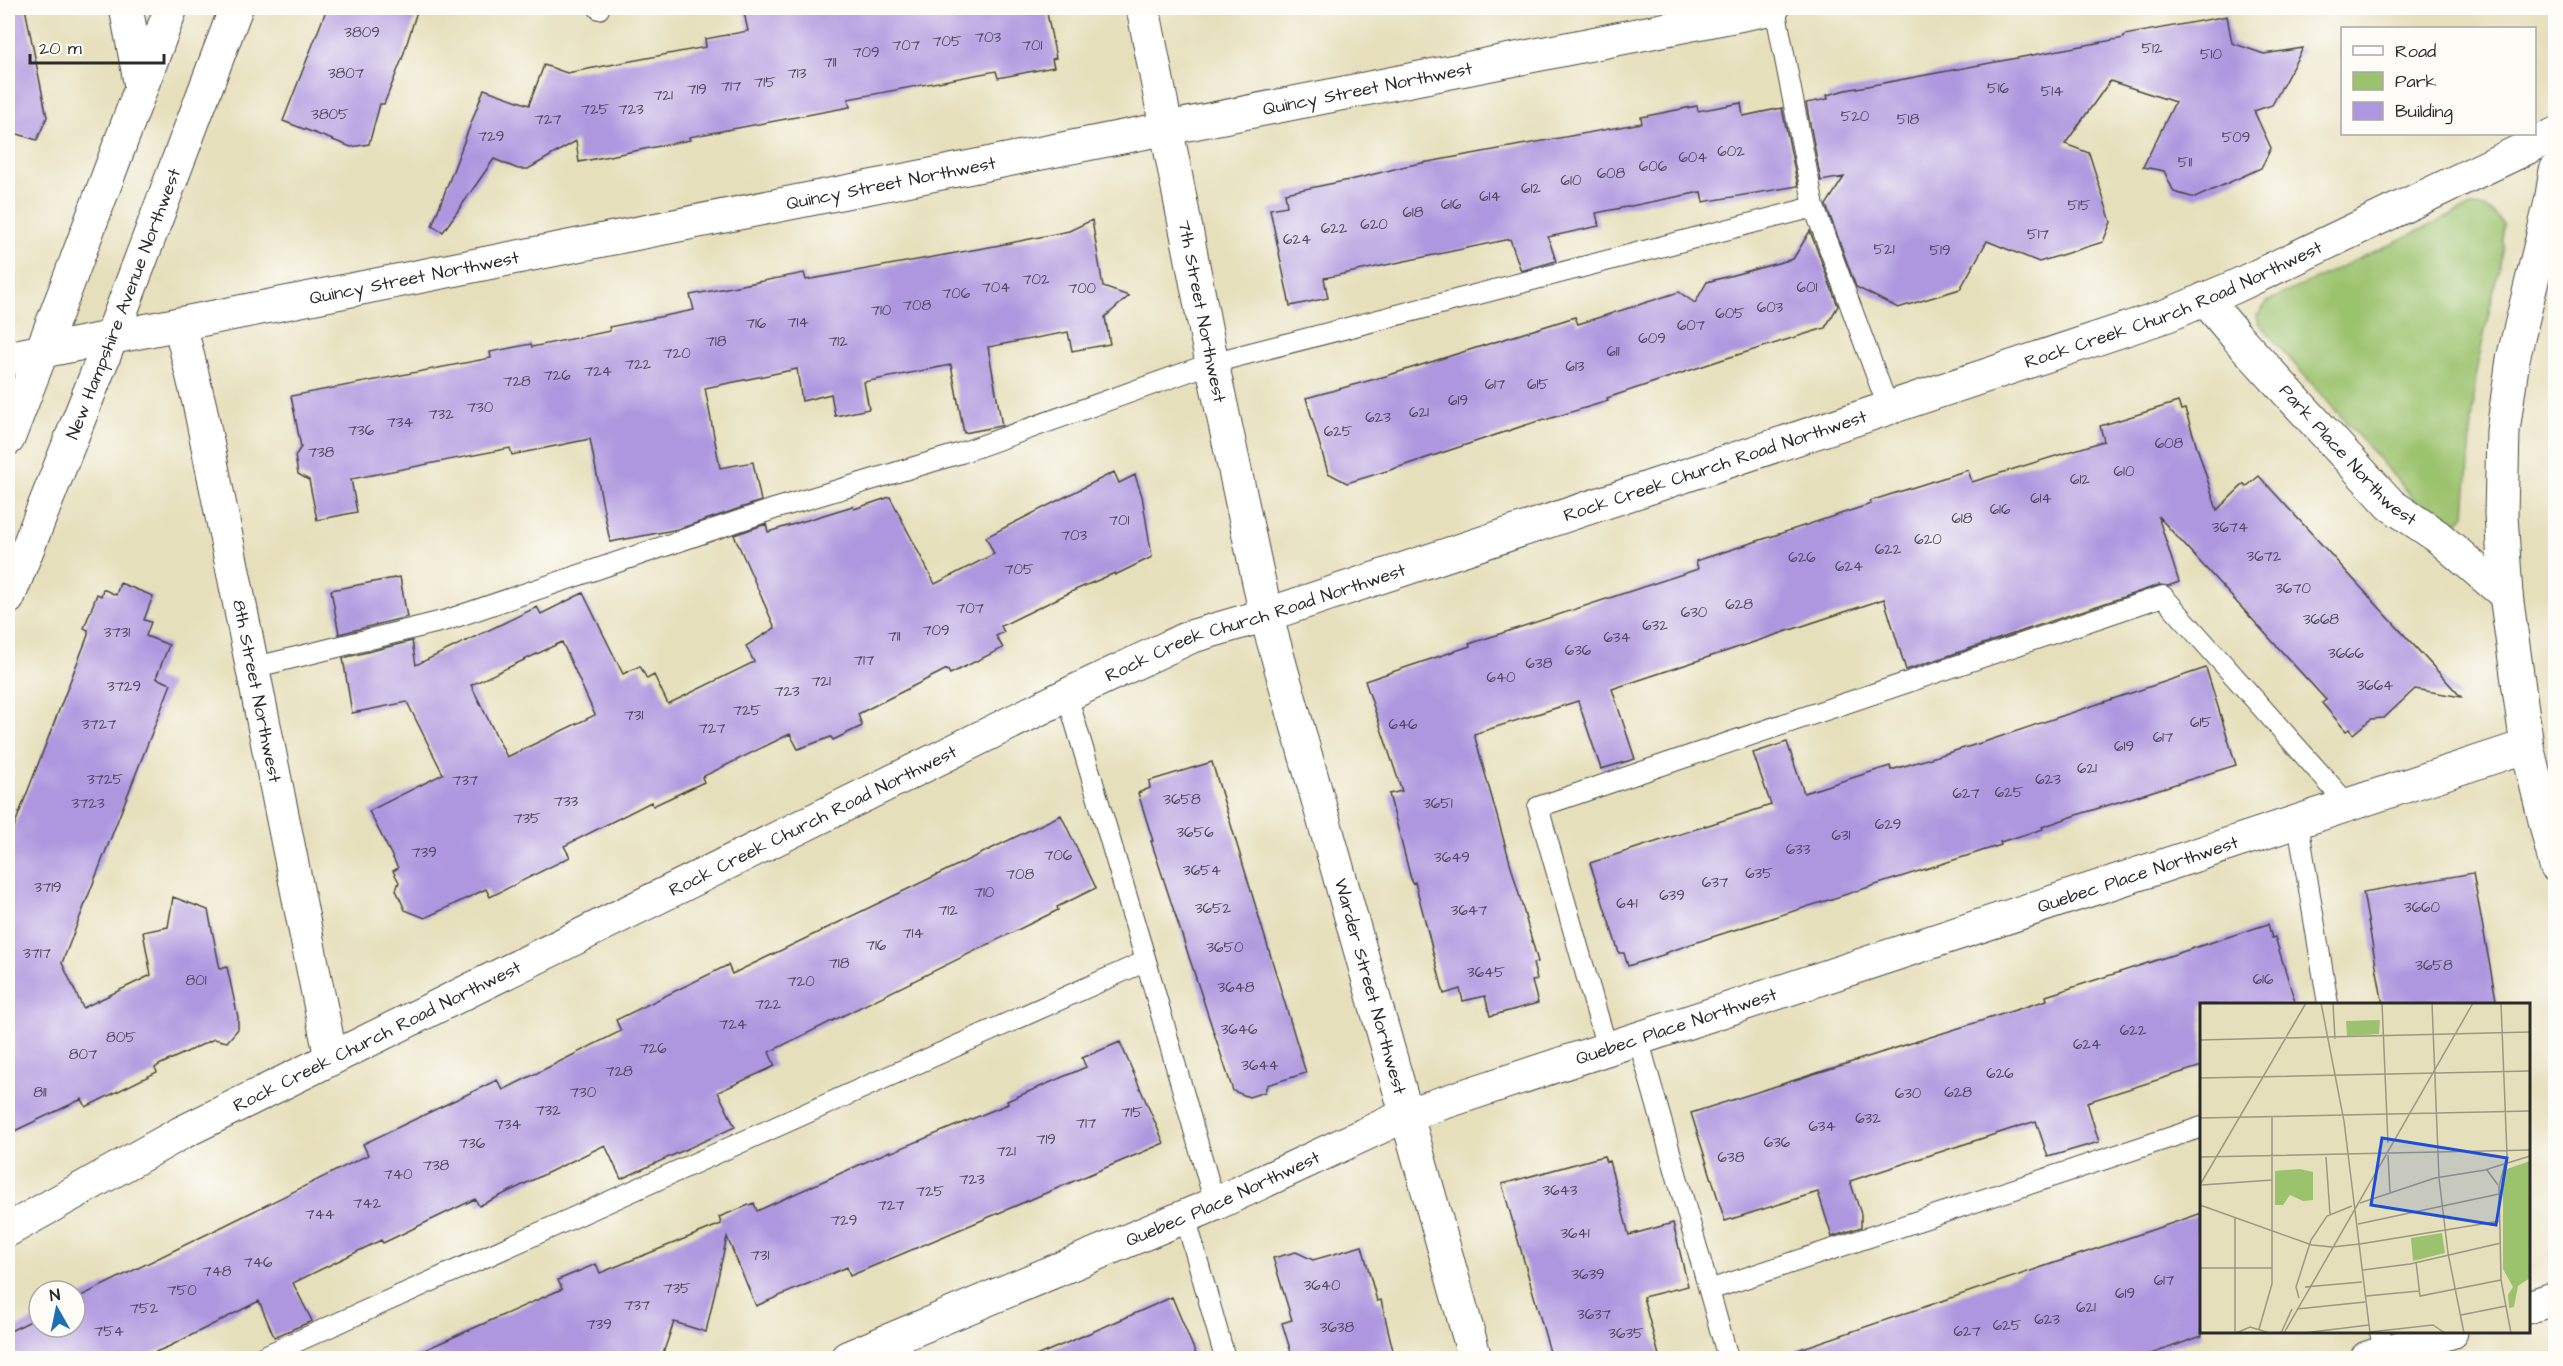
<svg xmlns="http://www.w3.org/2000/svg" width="2563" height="1366" font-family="'Architects Daughter',sans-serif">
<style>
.green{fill:#9bc26d;stroke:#63764c;stroke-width:1.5}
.building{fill:#ae97df;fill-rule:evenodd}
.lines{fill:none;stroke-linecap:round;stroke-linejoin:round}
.service-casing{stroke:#474641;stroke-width:22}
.minor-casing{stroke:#474641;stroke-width:35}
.tertiary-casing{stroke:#474641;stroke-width:35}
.secondary-casing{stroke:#474641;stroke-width:35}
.service{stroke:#fff;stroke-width:20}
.minor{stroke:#fff;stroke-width:33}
.tertiary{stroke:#fff;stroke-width:33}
.secondary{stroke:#fff;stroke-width:33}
.labels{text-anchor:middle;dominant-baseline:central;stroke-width:4.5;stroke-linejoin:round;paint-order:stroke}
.number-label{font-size:15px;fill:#4c4658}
.street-label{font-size:18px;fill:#2b2b2b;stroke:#fdfcf7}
.inset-road{fill:none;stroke:#9b9781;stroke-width:1.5}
.view{fill:#1d4ed8;fill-opacity:0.15;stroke:#1d4ed8;stroke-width:3}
.inset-edge{fill:none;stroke:#2b2b2b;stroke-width:3}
</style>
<rect width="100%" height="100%" fill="#fdfcf7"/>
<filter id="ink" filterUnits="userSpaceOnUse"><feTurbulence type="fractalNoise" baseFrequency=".0167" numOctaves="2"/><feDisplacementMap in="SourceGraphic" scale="12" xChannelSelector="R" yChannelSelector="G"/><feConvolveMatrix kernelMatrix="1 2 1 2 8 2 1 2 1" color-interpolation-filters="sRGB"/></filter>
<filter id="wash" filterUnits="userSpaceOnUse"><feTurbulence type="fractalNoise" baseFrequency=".008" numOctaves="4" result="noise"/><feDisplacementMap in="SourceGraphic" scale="24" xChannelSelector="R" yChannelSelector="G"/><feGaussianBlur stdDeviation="1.35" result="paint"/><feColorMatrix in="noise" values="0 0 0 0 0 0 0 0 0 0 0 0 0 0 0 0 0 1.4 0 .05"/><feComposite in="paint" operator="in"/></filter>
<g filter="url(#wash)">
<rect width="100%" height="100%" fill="#e6dfbb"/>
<path class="green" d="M2469,207L2485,208L2494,213L2503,224V248L2476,372L2465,514L2459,521L2449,524L2431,518L2259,324L2257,316L2268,301Z"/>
<g id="blocks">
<path class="building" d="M8,8H25L47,117L37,140L8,131Z
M327,8H418L402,59L384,104H380L369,144L351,147L283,121Z
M743,8H1046L1056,58L1052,59L1054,67L998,78L996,71L848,99L850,107L689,137L690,140L579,162L576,141L528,169H518L494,159L443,232L432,226L484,89L529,105L544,65L567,73L706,47L705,39L748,31Z
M2227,16L2232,43L2264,54L2303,48L2272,105L2254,111L2271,148L2261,168L2195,198L2174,192L2164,171L2143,167L2175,102L2110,81L2065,144L2089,153L2111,222L2103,242L2039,262L1987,241L1960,289L1898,308L1856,287L1826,205L1844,177L1821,181L1806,103L1828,99L1827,95L1846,90L2124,38V35Z
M1741,103L1743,116L1782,108L1798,186L1703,202L1701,192L1596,213L1599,226L1548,237L1556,261L1521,271L1510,239L1324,278L1328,298L1290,306L1270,209L1287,206L1285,193L1359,178L1406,166L1642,123L1641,117L1697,106L1698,111Z
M1092,220L1103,287L1129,296L1105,317L1110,344L1072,351L1068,332L988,347L1002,426H1000L964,433L951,365L864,382L869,409L835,416L831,394L802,401L797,369L705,388L720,468L753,462L761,501L679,529L610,542L590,439L512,455L510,448L351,479L357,512L317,520L309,480L298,474L295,456L301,447L291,396L491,358L490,352L531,344L532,347L610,331L609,327L694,310L690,295L804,273L806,280L1000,245L1069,231Z
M1810,231L1838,306L1825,328L1724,359L1607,398L1608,401L1545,420L1544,419L1390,470L1347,483L1328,473L1306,398L1386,376L1575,317L1578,324L1679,292L1695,303L1707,282L1793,259Z
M2178,402L2181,410L2185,409L2217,510L2244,484L2246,487L2259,476L2461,697L2415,689L2384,718L2371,719L2353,734L2349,729L2346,731L2322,703L2326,700L2158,516L2179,582L2168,586L2159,585L1906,670L1884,599L1612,689L1635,759L1601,769L1578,701L1474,734L1538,962L1533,963L1537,980L1532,981L1538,1003L1490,1016L1485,996L1463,1001L1460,989L1444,994L1415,882L1412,883L1389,794L1402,791L1365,681L1470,646L1469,644L1698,569L1696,561L1871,504L1870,501L1968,470L1972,482L2104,441L2100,426Z
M1114,472L1119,483L1135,475L1142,496L1152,557L1115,575V573L1075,590L1001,626L1004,632L996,636L1003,648L950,674L947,669L858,714L862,726L833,740L831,737L798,749L790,734L702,777L704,782L653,806L651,802L564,846L570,857L490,897L486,889L425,918L405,910L396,890L399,882L393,871L398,868L369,811L443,774L407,702L352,713L343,658L412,641L416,665L537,607L541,614L583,593L623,674L640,666L647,679L654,675L668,704L754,662L746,646L775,628L734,535L766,524L768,532L853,506L854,509L890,497L935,584L994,554L986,537ZM562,642L595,715L507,757L471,685Z
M400,577L407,617L339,634L331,590Z
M120,583L153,596L144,620L151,622L146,636L169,645L156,678L171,684L62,963L83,1008L151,975L143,932L168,927L173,897L208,910L220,969L227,967L238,1017V1029L227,1042L214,1039L159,1065L155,1068L157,1072L86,1107L82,1099L8,1134V842L88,635V630L84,628L97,594L101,596L103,589L116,595Z
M2206,668L2236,765L2080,814L2042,827L2043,829L2000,842L2001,845L1709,938L1665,953L1666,954L1628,966L1624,953H1619L1590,863L1771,805L1753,753L1787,742L1804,793L1890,766L1891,770L1984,742Z
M1212,762L1306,1073L1267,1085L1265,1092L1249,1097L1233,1091L1151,841H1153L1138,793L1150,788L1149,781Z
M1061,815L1096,888L1057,907L1058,910L769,1052L775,1066L718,1092L735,1127L621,1179L605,1145L479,1206L475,1199L383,1243L381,1240L293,1283L312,1321L274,1337L259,1301L170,1346L139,1359H8V1332L39,1317V1327H75V1299L368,1155L363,1144L497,1080L503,1090L621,1031L616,1020L728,965L732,974Z
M2473,873L2497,1005H2383L2363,892Z
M2268,924L2272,938L2275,937L2296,1005H2202V1066L2087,1102L2099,1142L2048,1157L2036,1121L1850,1181L1861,1214V1227L1832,1237L1818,1192L1725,1221L1691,1113L2047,1000L2046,996Z
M1120,1042L1164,1143L850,1276L847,1267L756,1306L727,1237L706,1332L674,1322L661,1359H404L562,1289L558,1280L596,1264L600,1273L721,1224L719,1217L754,1203L757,1211L890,1151V1153L1008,1104L1007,1101L1086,1067L1082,1058Z
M1604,1156L1606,1162L1609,1161L1629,1235L1673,1223L1688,1286L1643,1297L1660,1359H1552L1502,1184Z
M2202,1213V1336L2137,1359H1795L1794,1351Z
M1362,1246L1377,1301L1381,1300L1395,1359H1293L1282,1323L1292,1320L1273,1258L1296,1252L1313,1260Z
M1172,1297L1198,1359H1029L1127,1317Z"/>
</g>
</g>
<g filter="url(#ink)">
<use href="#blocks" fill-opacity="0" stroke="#474641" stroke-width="1.5"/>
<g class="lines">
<defs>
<path id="service" d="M1775,8L1814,207L1888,407
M599,9V8
M252,668L447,620L774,509L961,453L1212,363L1814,207
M1067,695L1146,961L1215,1204
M2298,823L2328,1004
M1638,1038L1728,1358
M1607,1048L1538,807L2163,596L2349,806
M1185,1216L1225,1358
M1709,1290L2202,1127
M2380,1332L2385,1358
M260,1358L1146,961"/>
<g id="minor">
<path d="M126,8L141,86"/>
<path id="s1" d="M2205,299L2236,336L2391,505L2437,536L2506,595"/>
<path id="s2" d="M180,324L200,407L331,1058"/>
<path id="s3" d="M8,358L1773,8"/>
<path d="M2528,1307L2556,1298"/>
<path id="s4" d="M847,1358L1215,1204L1406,1115L2527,746"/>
<path d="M2367,1358L2451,1332"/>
</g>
<g id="tertiary">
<path id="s5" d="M1143,8L1212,363L1266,615L1475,1358"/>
<path d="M2556,170L2551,202L2513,359L2503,431L2501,514L2506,595L2527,746L2556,866"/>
<path id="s6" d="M8,1230L181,1133L1067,695L1190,637L1266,615L2168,315L2232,288L2556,134"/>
</g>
<g id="secondary">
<path d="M8,439L68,283L171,8"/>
<path id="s7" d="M8,598L111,338L236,8"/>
</g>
</defs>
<use href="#service" class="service-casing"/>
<use href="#minor" class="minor-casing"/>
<use href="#tertiary" class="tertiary-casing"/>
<use href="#secondary" class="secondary-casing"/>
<use href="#service" class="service"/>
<use href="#minor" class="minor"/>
<use href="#tertiary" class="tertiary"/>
<use href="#secondary" class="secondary"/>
</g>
</g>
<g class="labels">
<g class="number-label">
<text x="362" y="32">3809</text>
<text x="988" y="37">703</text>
<text x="947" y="41">705</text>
<text x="906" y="45">707</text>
<text x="1032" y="45">701</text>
<text x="2152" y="48">512</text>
<text x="866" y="52">709</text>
<text x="2211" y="54">510</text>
<text x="830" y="62">711</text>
<text x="346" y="73">3807</text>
<text x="797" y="73">713</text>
<text x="765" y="82">715</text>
<text x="731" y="86">717</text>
<text x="1998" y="88">516</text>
<text x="697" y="89">719</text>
<text x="2052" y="91">514</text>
<text x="663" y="95">721</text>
<text x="595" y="109">725</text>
<text x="631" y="109">723</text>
<text x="330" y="114">3805</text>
<text x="1855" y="116">520</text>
<text x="548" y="119">727</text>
<text x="1908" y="119">518</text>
<text x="491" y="136">729</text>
<text x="2236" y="137">509</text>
<text x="1731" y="151">602</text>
<text x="1693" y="157">604</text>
<text x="2185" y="162">511</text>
<text x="1653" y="166">606</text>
<text x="1611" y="173">608</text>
<text x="1571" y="180">610</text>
<text x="1531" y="188">612</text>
<text x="1490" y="196">614</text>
<text x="1451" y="204">616</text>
<text x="2079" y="205">515</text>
<text x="1413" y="212">618</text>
<text x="1374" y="224">620</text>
<text x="1334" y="228">622</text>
<text x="2038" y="234">517</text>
<text x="1297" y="239">624</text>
<text x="1884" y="249">521</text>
<text x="1940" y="250">519</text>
<text x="1036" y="279">702</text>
<text x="996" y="287">704</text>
<text x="1807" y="287">601</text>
<text x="1082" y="288">700</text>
<text x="956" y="293">706</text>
<text x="917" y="305">708</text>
<text x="1770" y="307">603</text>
<text x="881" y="310">710</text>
<text x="1730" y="313">605</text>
<text x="798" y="322">714</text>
<text x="756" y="323">716</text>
<text x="1691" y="325">607</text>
<text x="1652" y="338">609</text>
<text x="716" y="341">718</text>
<text x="838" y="341">712</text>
<text x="1613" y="351">611</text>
<text x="677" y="353">720</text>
<text x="638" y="364">722</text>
<text x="1575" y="366">613</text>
<text x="598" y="371">724</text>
<text x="557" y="375">726</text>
<text x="517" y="381">728</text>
<text x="1495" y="384">617</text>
<text x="1538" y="384">615</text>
<text x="1458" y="400">619</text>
<text x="480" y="407">730</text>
<text x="1419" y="412">621</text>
<text x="441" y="414">732</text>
<text x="1378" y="417">623</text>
<text x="400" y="422">734</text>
<text x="361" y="430">736</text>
<text x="1338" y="431">625</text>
<text x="2169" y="443">608</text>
<text x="321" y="452">738</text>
<text x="2124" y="471">610</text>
<text x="2080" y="479">612</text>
<text x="2041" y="498">614</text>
<text x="2000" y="509">616</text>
<text x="1962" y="518">618</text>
<text x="1119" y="520">701</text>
<text x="2230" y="527">3674</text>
<text x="1074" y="535">703</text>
<text x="1928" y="539">620</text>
<text x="1888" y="549">622</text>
<text x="2264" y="556">3672</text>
<text x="1802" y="557">626</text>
<text x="1849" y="566">624</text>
<text x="1019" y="569">705</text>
<text x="2293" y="588">3670</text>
<text x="1739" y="604">628</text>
<text x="970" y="608">707</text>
<text x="1694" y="612">630</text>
<text x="2321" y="619">3668</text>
<text x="1655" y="625">632</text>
<text x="936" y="630">709</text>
<text x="117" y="632">3731</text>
<text x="894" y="636">711</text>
<text x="1617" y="637">634</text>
<text x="1578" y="650">636</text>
<text x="2346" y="653">3666</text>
<text x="864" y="660">717</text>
<text x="1539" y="663">638</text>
<text x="1501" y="677">640</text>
<text x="821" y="681">721</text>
<text x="2375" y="685">3664</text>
<text x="124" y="686">3729</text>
<text x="787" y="691">723</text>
<text x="747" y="710">725</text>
<text x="634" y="715">731</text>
<text x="2201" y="722">615</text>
<text x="99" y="724">3727</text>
<text x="1403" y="724">646</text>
<text x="712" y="728">727</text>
<text x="2163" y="737">617</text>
<text x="2124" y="746">619</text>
<text x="2087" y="768">621</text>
<text x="105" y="779">3725</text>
<text x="2048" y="779">623</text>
<text x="465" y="780">737</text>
<text x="2009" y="792">625</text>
<text x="1966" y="793">627</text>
<text x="1182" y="799">3658</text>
<text x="566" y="801">733</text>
<text x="88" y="803">3723</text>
<text x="1438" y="803">3651</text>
<text x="527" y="818">735</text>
<text x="1888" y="824">629</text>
<text x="1195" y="832">3656</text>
<text x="1841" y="835">631</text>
<text x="1798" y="849">633</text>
<text x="424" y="852">739</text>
<text x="1058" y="855">706</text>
<text x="1452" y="857">3649</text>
<text x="1202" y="870">3654</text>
<text x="1759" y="873">635</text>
<text x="1020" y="874">708</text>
<text x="1715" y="882">637</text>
<text x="48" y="887">3719</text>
<text x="984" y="892">710</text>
<text x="1672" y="895">639</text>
<text x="1627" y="903">641</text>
<text x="2422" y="907">3660</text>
<text x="1213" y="908">3652</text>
<text x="948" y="910">712</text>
<text x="1469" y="910">3647</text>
<text x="913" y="933">714</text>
<text x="876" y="945">716</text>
<text x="1225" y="947">3650</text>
<text x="37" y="953">3717</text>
<text x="839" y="963">718</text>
<text x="2434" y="965">3658</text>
<text x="1486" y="972">3645</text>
<text x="2263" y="979">616</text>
<text x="196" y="980">801</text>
<text x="801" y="981">720</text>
<text x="1236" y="987">3648</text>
<text x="768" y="1004">722</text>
<text x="733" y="1024">724</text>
<text x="1239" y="1029">3646</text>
<text x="2133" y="1030">622</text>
<text x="121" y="1037">805</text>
<text x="2087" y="1044">624</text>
<text x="653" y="1048">726</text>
<text x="83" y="1054">807</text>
<text x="1260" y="1065">3644</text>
<text x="619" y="1071">728</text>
<text x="2000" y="1073">626</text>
<text x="40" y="1092">811</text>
<text x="583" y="1092">730</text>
<text x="1958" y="1092">628</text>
<text x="1908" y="1093">630</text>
<text x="548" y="1110">732</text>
<text x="1132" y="1112">715</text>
<text x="1868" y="1118">632</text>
<text x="1086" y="1123">717</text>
<text x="508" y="1124">734</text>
<text x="1822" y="1126">634</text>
<text x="1046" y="1139">719</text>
<text x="1777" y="1142">636</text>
<text x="472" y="1143">736</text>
<text x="1006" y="1151">721</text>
<text x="1731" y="1157">638</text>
<text x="436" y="1165">738</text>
<text x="398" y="1174">740</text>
<text x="972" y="1179">723</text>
<text x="1560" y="1190">3643</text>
<text x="930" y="1191">725</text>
<text x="367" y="1203">742</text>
<text x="891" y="1205">727</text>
<text x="320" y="1214">744</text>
<text x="844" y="1220">729</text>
<text x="1575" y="1233">3641</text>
<text x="760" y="1255">731</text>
<text x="258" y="1262">746</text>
<text x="217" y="1271">748</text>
<text x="1588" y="1274">3639</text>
<text x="2164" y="1280">617</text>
<text x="1322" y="1285">3640</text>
<text x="677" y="1288">735</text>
<text x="182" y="1290">750</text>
<text x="2125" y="1293">619</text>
<text x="637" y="1305">737</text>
<text x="2086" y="1307">621</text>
<text x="144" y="1308">752</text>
<text x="1594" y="1314">3637</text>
<text x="2047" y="1319">623</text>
<text x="599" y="1324">739</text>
<text x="2007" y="1325">625</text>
<text x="1337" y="1327">3638</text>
<text x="109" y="1331">754</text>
<text x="1967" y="1331">627</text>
<text x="1626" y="1333">3635</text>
</g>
<g class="street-label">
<text stroke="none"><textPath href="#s3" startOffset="1386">Quincy Street Northwest</textPath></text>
<text stroke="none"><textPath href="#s3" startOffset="900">Quincy Street Northwest</textPath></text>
<text stroke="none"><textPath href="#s3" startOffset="414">Quincy Street Northwest</textPath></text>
<text stroke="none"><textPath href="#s7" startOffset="316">New Hampshire Avenue Northwest</textPath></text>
<text stroke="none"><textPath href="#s6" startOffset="2361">Rock Creek Church Road Northwest</textPath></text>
<text stroke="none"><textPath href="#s5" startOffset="309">7th Street Northwest</textPath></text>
<text stroke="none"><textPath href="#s1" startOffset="212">Park Place Northwest</textPath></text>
<text stroke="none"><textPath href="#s6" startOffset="1875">Rock Creek Church Road Northwest</textPath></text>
<text stroke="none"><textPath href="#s6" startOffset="1389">Rock Creek Church Road Northwest</textPath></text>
<text stroke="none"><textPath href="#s2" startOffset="375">8th Street Northwest</textPath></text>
<text stroke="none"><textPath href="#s6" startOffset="903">Rock Creek Church Road Northwest</textPath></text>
<text stroke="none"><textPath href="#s4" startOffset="1380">Quebec Place Northwest</textPath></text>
<text stroke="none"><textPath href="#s5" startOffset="1005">Warder Street Northwest</textPath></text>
<text stroke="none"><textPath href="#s4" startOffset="894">Quebec Place Northwest</textPath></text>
<text stroke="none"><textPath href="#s6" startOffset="417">Rock Creek Church Road Northwest</textPath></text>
<text stroke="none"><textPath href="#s4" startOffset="408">Quebec Place Northwest</textPath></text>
</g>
</g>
<g transform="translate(2200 1003)">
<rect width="330" height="330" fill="#e6dfbb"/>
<path d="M180,17L179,31L147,33L146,18ZM330,158V275L318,283L314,304L309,305L308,292L313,284L303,266V176L307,166ZM100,166L113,169V197L103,198L90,192L83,202H75V168ZM242,230L245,250L213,258L211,235Z" fill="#9bc26d"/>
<path class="inset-road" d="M121,0L144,118L170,330M133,0L135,36M182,0L188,140M232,0L239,175L248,250L264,330M301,0L307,152L299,184L301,277L311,330M0,37L330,29M0,75L330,68M0,115L330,108M188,152L190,189M0,154L330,147M126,154L130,211M287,167L298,182M0,182L106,0M2,182L72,177M0,190V0M160,200L235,175L285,167L330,153M0,202L112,242L132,244M35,214V330M158,221L299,191M160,241L300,218M132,244L160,241M216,259L220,293L301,277M0,265H72M163,267L210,261L301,240M105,284L162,279M166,293L219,288M99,295L96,284L111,237L127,213L152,203M97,306L165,299M261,312L306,303M59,326L72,281V114M170,329L233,322L245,330M36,330L50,324L70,330M81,330L92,306M84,330L273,0M103,330L169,322"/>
<path class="view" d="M182,135L307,155L296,222L171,202Z"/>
<rect width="330" height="330" class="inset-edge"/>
</g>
<rect width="2563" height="1366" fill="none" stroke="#fdfcf7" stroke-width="30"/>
<rect x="2341" y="27" width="195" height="108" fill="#fdfcf7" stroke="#a9a8a5" stroke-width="1.5"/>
<rect x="2353" y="46" width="30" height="9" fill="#ffffff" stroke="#a9a8a5" stroke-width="1.5"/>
<text x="2395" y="57" font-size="18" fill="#2b2b2b">Road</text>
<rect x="2353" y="72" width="30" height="18" fill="#9bc26d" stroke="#a9a8a5" stroke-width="1.5"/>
<text x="2395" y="87" font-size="18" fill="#2b2b2b">Park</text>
<rect x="2353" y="102" width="30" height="18" fill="#ae97df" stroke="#a9a8a5" stroke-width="1.5"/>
<text x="2395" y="117" font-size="18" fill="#2b2b2b">Building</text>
<g transform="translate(57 1309) rotate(351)"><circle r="28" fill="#fdfcf7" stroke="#a9a8a5" stroke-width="1.5"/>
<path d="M0-4.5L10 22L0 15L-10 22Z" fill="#1f6fb2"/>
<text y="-9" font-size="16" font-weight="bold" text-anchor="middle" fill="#2b2b2b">N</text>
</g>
<path d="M30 54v9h134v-9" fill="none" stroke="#2b2b2b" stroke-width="3"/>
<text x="39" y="54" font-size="18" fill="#2b2b2b" stroke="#fdfcf7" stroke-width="4.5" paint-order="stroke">20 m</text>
</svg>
